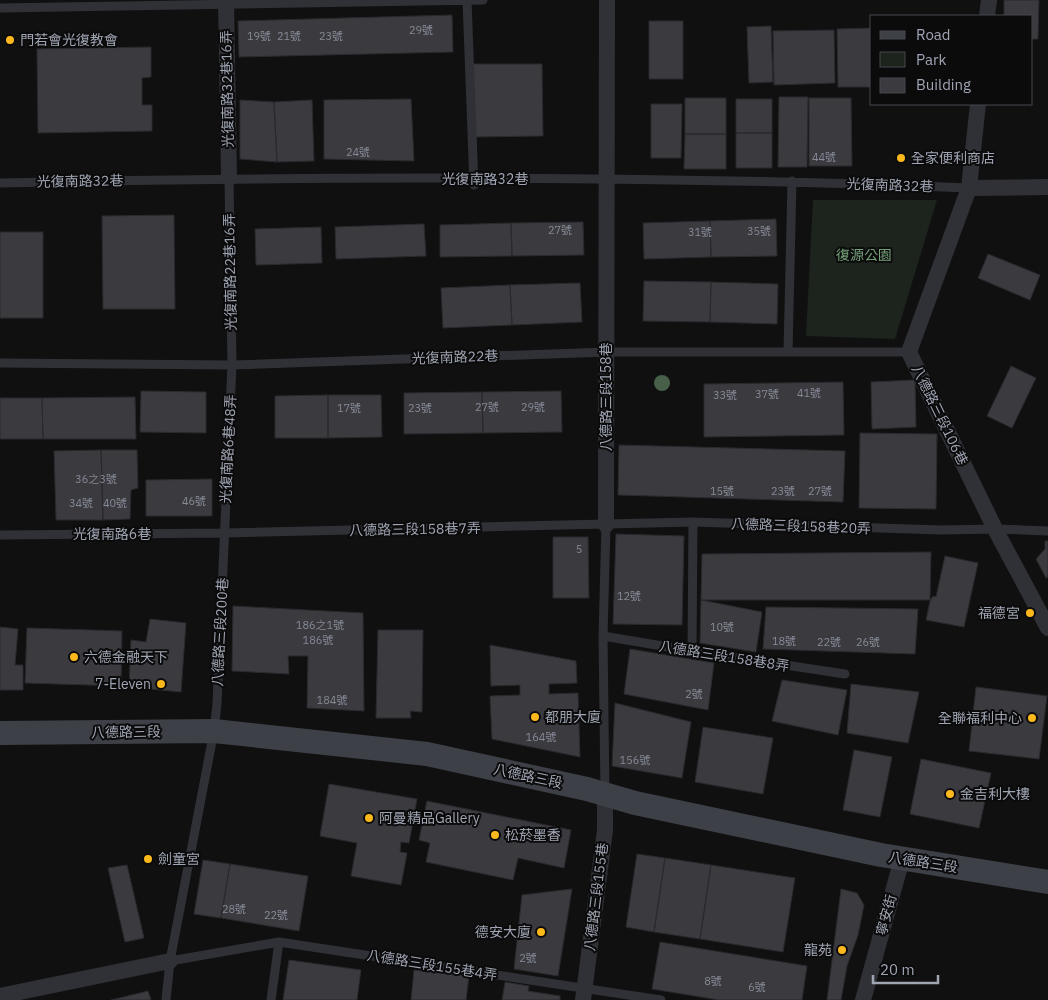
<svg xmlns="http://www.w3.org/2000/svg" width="1048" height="1000" font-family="'IBM Plex Sans','Noto Sans TC',sans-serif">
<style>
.green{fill:#1c241d}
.building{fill:#3a3a3f;stroke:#2a292d}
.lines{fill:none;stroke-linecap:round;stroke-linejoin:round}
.lane{stroke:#303136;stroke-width:9}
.street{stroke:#303136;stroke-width:16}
.secondary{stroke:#3e4047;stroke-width:24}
.tree{fill:#485f4a}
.poi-dot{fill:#fdb91c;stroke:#0b0b0c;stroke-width:2}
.labels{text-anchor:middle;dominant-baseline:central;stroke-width:4;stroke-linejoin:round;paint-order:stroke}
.number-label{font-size:11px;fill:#868a96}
.poi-label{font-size:14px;fill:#a0a5b3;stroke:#0b0b0c;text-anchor:start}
.street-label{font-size:14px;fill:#a0a5b3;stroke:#0b0b0c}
.park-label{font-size:14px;fill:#75a079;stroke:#0b0b0c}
</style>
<rect width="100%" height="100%" fill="#101011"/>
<path class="green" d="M813,200H937L895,339L806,336Z"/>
<path class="building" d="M1004,0H1039L1038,39H1032V16H1004Z
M452,15L453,52L239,57L238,21Z
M649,21H683V79H649Z
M771,26L773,82L749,83L747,27Z
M872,28V87H838L837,29Z
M834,30L835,83L774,85L773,31Z
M151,47V77L142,78V105H152V131L38,133L37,49Z
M473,64H542L543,136L474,137Z
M779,97H808L807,167H778Z
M685,98H726V134H685Z
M809,98H851L852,166H809Z
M411,99L414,161L324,159V100Z
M736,99H772V133H736Z
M240,100L274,102L277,162L240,159Z
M312,100L314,161L277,162L274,102Z
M651,104H682L681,158H651Z
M736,133H772V168H736Z
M685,134H726V169H684Z
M174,215L175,309H103L102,216Z
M776,219L777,256L711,257L710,221Z
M710,221L711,257L644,259L643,223Z
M583,222L584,255L512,256L511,223Z
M511,223L512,256L440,257V225Z
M424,224L426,256L336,259L335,227Z
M321,227L322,263L256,265L255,229Z
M0,232H43V318H0Z
M988,254L1040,275L1030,300L978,278Z
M644,281L711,282L710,322L643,321Z
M711,282L778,284L777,324L710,322Z
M580,283L582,322L512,325L510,285Z
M510,285L512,325L443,328L441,288Z
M1011,366L1036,378L1012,428L987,416Z
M915,380L916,427L872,429L871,382Z
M843,382L844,435L704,437V384Z
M141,391L206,392V433L140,432Z
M561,391L562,432L483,433L482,392Z
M482,392L483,433L404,434V393Z
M328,395V438H275V396Z
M328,395H381L382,437L328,438Z
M135,397L136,439H43L42,398Z
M0,398H42L43,439H0Z
M860,433L937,434L936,509L859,508Z
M619,445L845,451L843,502L618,495Z
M101,450L103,520H56L54,451Z
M101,450H137L138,488L131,490L130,519L103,520Z
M212,479V516H146V480Z
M616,534L684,536L682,625L613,624Z
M553,537H588L589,598H553Z
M1045,541H1048V577L1046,578L1036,559L1045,549Z
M931,552L930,600H701L702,554Z
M945,556L978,563L964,627L926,620L930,601L933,596L936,597Z
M701,600L762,612L756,652L700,643Z
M233,606L363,613L364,711L307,708L308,656H288L289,674L232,671Z
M766,607L918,609L915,654L763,649Z
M1031,609L1034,615L1028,618L1025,611Z
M150,619L186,623L181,692L129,687L131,640L146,642Z
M0,627L18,629L15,665H23V690H0Z
M27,628L122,631L121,686L25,683Z
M378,630H423L422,712L410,711L411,718H376Z
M490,645L576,661L577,683L549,684V694L578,693L580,757L492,739L490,696L520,695V685L491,686Z
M630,649L714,663L708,710L624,694Z
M782,680L847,690L838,735L772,721Z
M851,684L919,692L908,743L847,733Z
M976,687L1047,696L1039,759L969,751Z
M615,703L691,722L682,778L612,766Z
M703,727L773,738L763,794L695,782Z
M854,750L892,757L880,817L843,810Z
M921,759L991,773L979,828L910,814Z
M329,784L417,799L409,843L401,842L400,852L407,853L401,885L351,876L357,843L320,836Z
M427,801L571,830L564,868L518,858L513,880L426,862L430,843L419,840Z
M637,854L665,858L654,932L626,927Z
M665,858L711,865L700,939L654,932Z
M203,860L230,864L221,918L194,914Z
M230,864L308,876L299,931L221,918Z
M127,865L144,938L125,942L108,868Z
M711,865L795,878L783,952L700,939Z
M572,889L558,976L514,969L522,895Z
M841,889L857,893L864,905L858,935L847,966L841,1000H827Z
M660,942L807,966L802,1000H719L652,989Z
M289,960L361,970L357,1000H283Z
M414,970L469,976L466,1000H411Z
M505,982L529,986L528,991L560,996V1000H502Z
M148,991L151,1000H111Z"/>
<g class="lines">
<path class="lane" d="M467,0L474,185
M0,8L483,0
M0,183C323,176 647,175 969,188
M788,352L792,181
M0,363L232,365L607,352H909
M0,535L225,533L693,522L942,530L995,529L1048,531
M603,636L692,651L845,674
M692,651L693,522
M605,794L603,636L606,525
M170,961L279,942L661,1000
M166,1000L170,961L214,731L217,704L232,365L229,178
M271,1000L279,942"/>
<path class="street" d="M226,0L229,178
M987,16L989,0
M978,104L969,188L909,352L995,529L1048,628
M969,188L1048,187
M606,525L607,0
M0,996L170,961
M583,1000L605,830V794
M863,1000L902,859"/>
<path class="secondary" d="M0,733L214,731L427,754L587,789L635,803L881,855L1048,882"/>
</g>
<circle class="tree" cx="662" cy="383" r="8"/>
<g class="poi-dot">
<circle cx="10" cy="40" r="5"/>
<circle cx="901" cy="158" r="5"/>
<circle cx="1030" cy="613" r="5"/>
<circle cx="74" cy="657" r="5"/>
<circle cx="161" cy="684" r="5"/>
<circle cx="535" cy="717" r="5"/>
<circle cx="1032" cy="718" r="5"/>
<circle cx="950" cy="794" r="5"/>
<circle cx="369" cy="818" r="5"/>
<circle cx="495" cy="835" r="5"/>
<circle cx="148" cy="859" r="5"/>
<circle cx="541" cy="932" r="5"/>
<circle cx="842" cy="950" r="5"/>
</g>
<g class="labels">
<g class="number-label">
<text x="421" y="30">29號</text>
<text x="259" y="36">19號</text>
<text x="289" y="36">21號</text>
<text x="331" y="36">23號</text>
<text x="358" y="152">24號</text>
<text x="824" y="157">44號</text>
<text x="560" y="230">27號</text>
<text x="759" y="231">35號</text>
<text x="700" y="232">31號</text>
<text x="809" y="393">41號</text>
<text x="767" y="394">37號</text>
<text x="725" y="395">33號</text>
<text x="487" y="407">27號</text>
<text x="533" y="407">29號</text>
<text x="349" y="408">17號</text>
<text x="420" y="408">23號</text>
<text x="96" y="479">36之3號</text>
<text x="722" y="491">15號</text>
<text x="783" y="491">23號</text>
<text x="820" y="491">27號</text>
<text x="194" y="501">46號</text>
<text x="81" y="503">34號</text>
<text x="115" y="503">40號</text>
<text x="579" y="549">5</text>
<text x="629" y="596">12號</text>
<text x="320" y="625">186之1號</text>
<text x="722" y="627">10號</text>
<text x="318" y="640">186號</text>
<text x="784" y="641">18號</text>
<text x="829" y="642">22號</text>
<text x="868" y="642">26號</text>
<text x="694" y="694">2號</text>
<text x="332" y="700">184號</text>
<text x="541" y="737">164號</text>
<text x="635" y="760">156號</text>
<text x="234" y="909">28號</text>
<text x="276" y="915">22號</text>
<text x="528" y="958">2號</text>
<text x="713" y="981">8號</text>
<text x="757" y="987">6號</text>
</g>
<g class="poi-label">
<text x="20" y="40">門若會光復教會</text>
<text x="911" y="158">全家便利商店</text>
<text x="1020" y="613" text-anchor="end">福德宮</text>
<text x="84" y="657">六德金融天下</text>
<text x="151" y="684" text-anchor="end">7-Eleven</text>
<text x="545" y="717">都朋大廈</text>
<text x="1022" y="718" text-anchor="end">全聯福利中心</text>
<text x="960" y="794">金吉利大樓</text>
<text x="379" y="818">阿曼精品Gallery</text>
<text x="505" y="835">松菸墨香</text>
<text x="158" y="859">劍童宮</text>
<text x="531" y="932" text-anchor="end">德安大廈</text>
<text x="832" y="950" text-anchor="end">龍苑</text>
</g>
<g class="street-label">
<text transform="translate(227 89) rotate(-91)">光復南路32巷16弄</text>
<text x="485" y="179">光復南路32巷</text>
<text transform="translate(80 181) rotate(-1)">光復南路32巷</text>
<text transform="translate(890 185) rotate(2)">光復南路32巷</text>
<text transform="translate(230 272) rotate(-91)">光復南路22巷16弄</text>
<text transform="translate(455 357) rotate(-2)">光復南路22巷</text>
<text transform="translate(606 397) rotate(-90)">八德路三段158巷</text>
<text transform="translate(940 415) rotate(64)">八德路三段106巷</text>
<text transform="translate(228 449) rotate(-87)">光復南路6巷48弄</text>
<text transform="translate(801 526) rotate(2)">八德路三段158巷20弄</text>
<text transform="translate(415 529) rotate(-1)">八德路三段158巷7弄</text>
<text x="112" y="534">光復南路6巷</text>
<text transform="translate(220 632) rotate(-87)">八德路三段200巷</text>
<text transform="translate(724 656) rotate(9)">八德路三段158巷8弄</text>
<text transform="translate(126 732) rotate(-1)">八德路三段</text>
<text transform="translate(528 776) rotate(12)">八德路三段</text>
<text transform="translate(923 862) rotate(9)">八德路三段</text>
<text transform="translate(596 897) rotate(-83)">八德路三段155巷</text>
<text transform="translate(886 915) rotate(-75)">寧安街</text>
<text transform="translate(432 965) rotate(9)">八德路三段155巷4弄</text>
</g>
<g class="park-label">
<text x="864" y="255">復源公園</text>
</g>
</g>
<rect x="870" y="15" width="162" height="90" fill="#0b0b0c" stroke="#47494f"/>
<rect x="880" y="31" width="25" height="8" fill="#3e4047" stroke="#47494f"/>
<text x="916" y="40" font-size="15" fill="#a0a5b3">Road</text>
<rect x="880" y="52" width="25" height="15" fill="#1c241d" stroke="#47494f"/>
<text x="916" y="65" font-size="15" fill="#a0a5b3">Park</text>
<rect x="880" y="78" width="25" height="15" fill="#3a3a3f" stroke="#47494f"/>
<text x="916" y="90" font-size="15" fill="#a0a5b3">Building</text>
<path d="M873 975v8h65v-8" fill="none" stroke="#a0a5b3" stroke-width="2.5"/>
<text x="880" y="975" font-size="15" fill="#a0a5b3" stroke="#0b0b0c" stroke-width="4" paint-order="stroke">20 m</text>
</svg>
